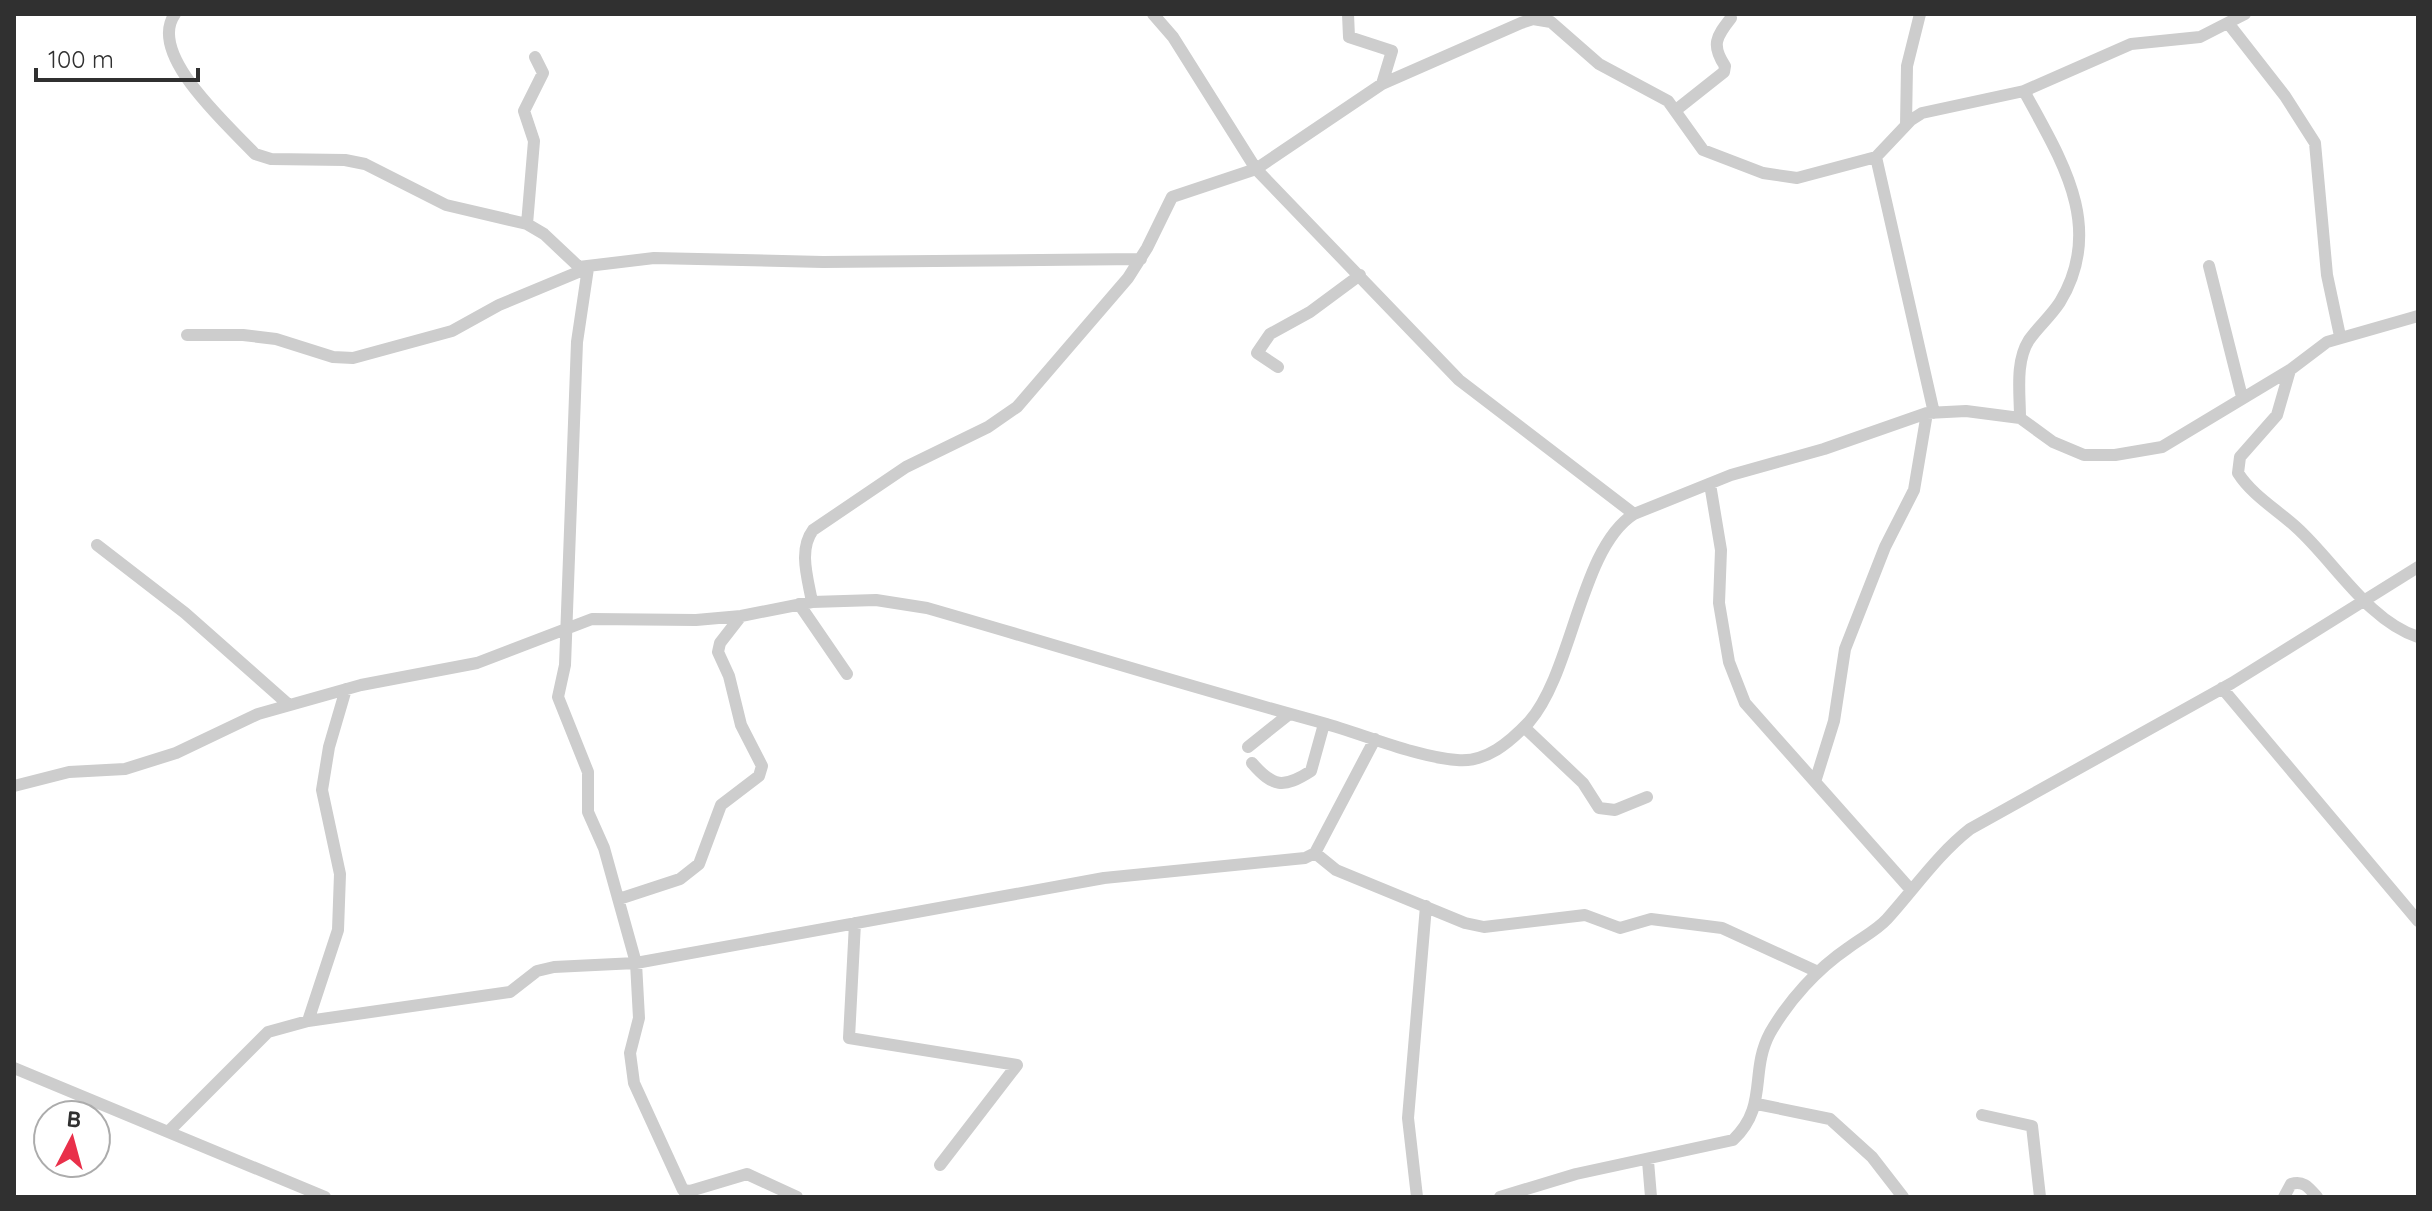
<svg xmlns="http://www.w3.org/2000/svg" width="2432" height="1211" font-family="Quicksand,sans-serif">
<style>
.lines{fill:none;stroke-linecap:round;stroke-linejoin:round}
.street{stroke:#cdcdcd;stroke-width:12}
</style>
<rect width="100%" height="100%" fill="#fff"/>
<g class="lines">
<path class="street" d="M175,14C146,54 229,126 255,154L271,159L345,160L365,164L446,205L527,224L544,234L579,267L654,258L823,262L1141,259
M1153,14L1173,37L1256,169L1459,380L1634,514
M1348,14L1349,37L1392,51L1382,84
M2228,23L2285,96L2315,143L2327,275L2340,336
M1676,110L1724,72L1725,66C1711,45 1716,37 1731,18
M1906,125L1907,66L1920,14
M1876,157L1934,413
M527,224L534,141L524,111L543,73L535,57
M2209,266L2242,397
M187,335H243L276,339L333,357L353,358L452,331L499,305L588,268L577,342L565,665L558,697L588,772V812L604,848L636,963L639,1018L630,1053L634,1083L683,1190L690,1191L747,1174L797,1197
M1278,367L1257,353L1270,334L1310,312L1360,275
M2290,370L2277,415L2240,457L2238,473C2252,495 2276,509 2296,527C2334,561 2368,621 2418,637
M2020,418C2020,393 2015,362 2029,340C2038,327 2051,316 2060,302C2106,226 2060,158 2024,91
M1710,484L1721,550L1719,603L1729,662L1745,703L1911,890
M97,545L185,613L289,705
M812,602C808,579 798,550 813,530L906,467L988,427L1017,407L1128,278L1147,248L1172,197L1256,169L1382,84L1521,23L1533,19L1551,22L1599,64L1668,101L1703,150L1763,173L1797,178L1876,157L1911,120L1922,113L2024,91L2131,44L2200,37L2245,14
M799,604L847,674
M2222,688L2418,921
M1524,727L1583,783L1599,808L1615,810L1647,797
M1248,747L1288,715
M1252,763C1273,787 1283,789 1311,771L1324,724
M1815,782L1834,721L1845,649L1885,547L1914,490L1927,413
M14,786L69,772L125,769L176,753L258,714L361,685L477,663L592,619L696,620L741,616L812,602L876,600L927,608C1059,646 1190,687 1323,723C1363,734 1416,757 1457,760C1486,763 1510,742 1529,722C1573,672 1580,548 1634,514L1731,475L1824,449L1927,413L1966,411L2020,418L2053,442L2084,455H2115L2162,447L2290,370L2327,342L2418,316
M1315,853L1336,870L1465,923L1484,927L1585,915L1620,928L1651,919L1722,928L1818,972
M619,899L680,879L699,864L721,805L759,776L762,766L741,725L729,676L718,652L720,643L741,616
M855,923L849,1038L1017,1065L940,1165
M308,1021L510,992L537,971L554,967L636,963L1104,878L1305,858L1315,853L1375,739
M14,1068L325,1197
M1757,1104L1830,1119L1872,1157L1903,1197
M1982,1115L2032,1126L2040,1197
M169,1131L268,1032L308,1021L338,930L340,874L322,790L329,747L346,689
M1648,1161L1651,1197
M1417,1197L1408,1118L1426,906
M1500,1197L1576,1174L1733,1140C1769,1106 1749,1072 1770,1033C1789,1000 1817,969 1848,948C1861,938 1876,931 1887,919C1915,888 1938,854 1970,829L2232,683L2418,567
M2284,1197L2291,1184C2304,1180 2309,1188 2317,1197"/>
</g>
<rect width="2432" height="1211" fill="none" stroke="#303030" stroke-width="32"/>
<g transform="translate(72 1139) rotate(6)"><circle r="38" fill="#ffffff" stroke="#acacac" stroke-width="2"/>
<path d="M0-6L14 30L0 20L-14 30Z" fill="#e9304a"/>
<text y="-12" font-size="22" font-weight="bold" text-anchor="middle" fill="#303030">B</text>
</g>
<path d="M36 68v12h162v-12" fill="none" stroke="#303030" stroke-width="4"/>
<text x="48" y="68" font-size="24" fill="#303030" stroke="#ffffff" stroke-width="6" paint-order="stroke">100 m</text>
</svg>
